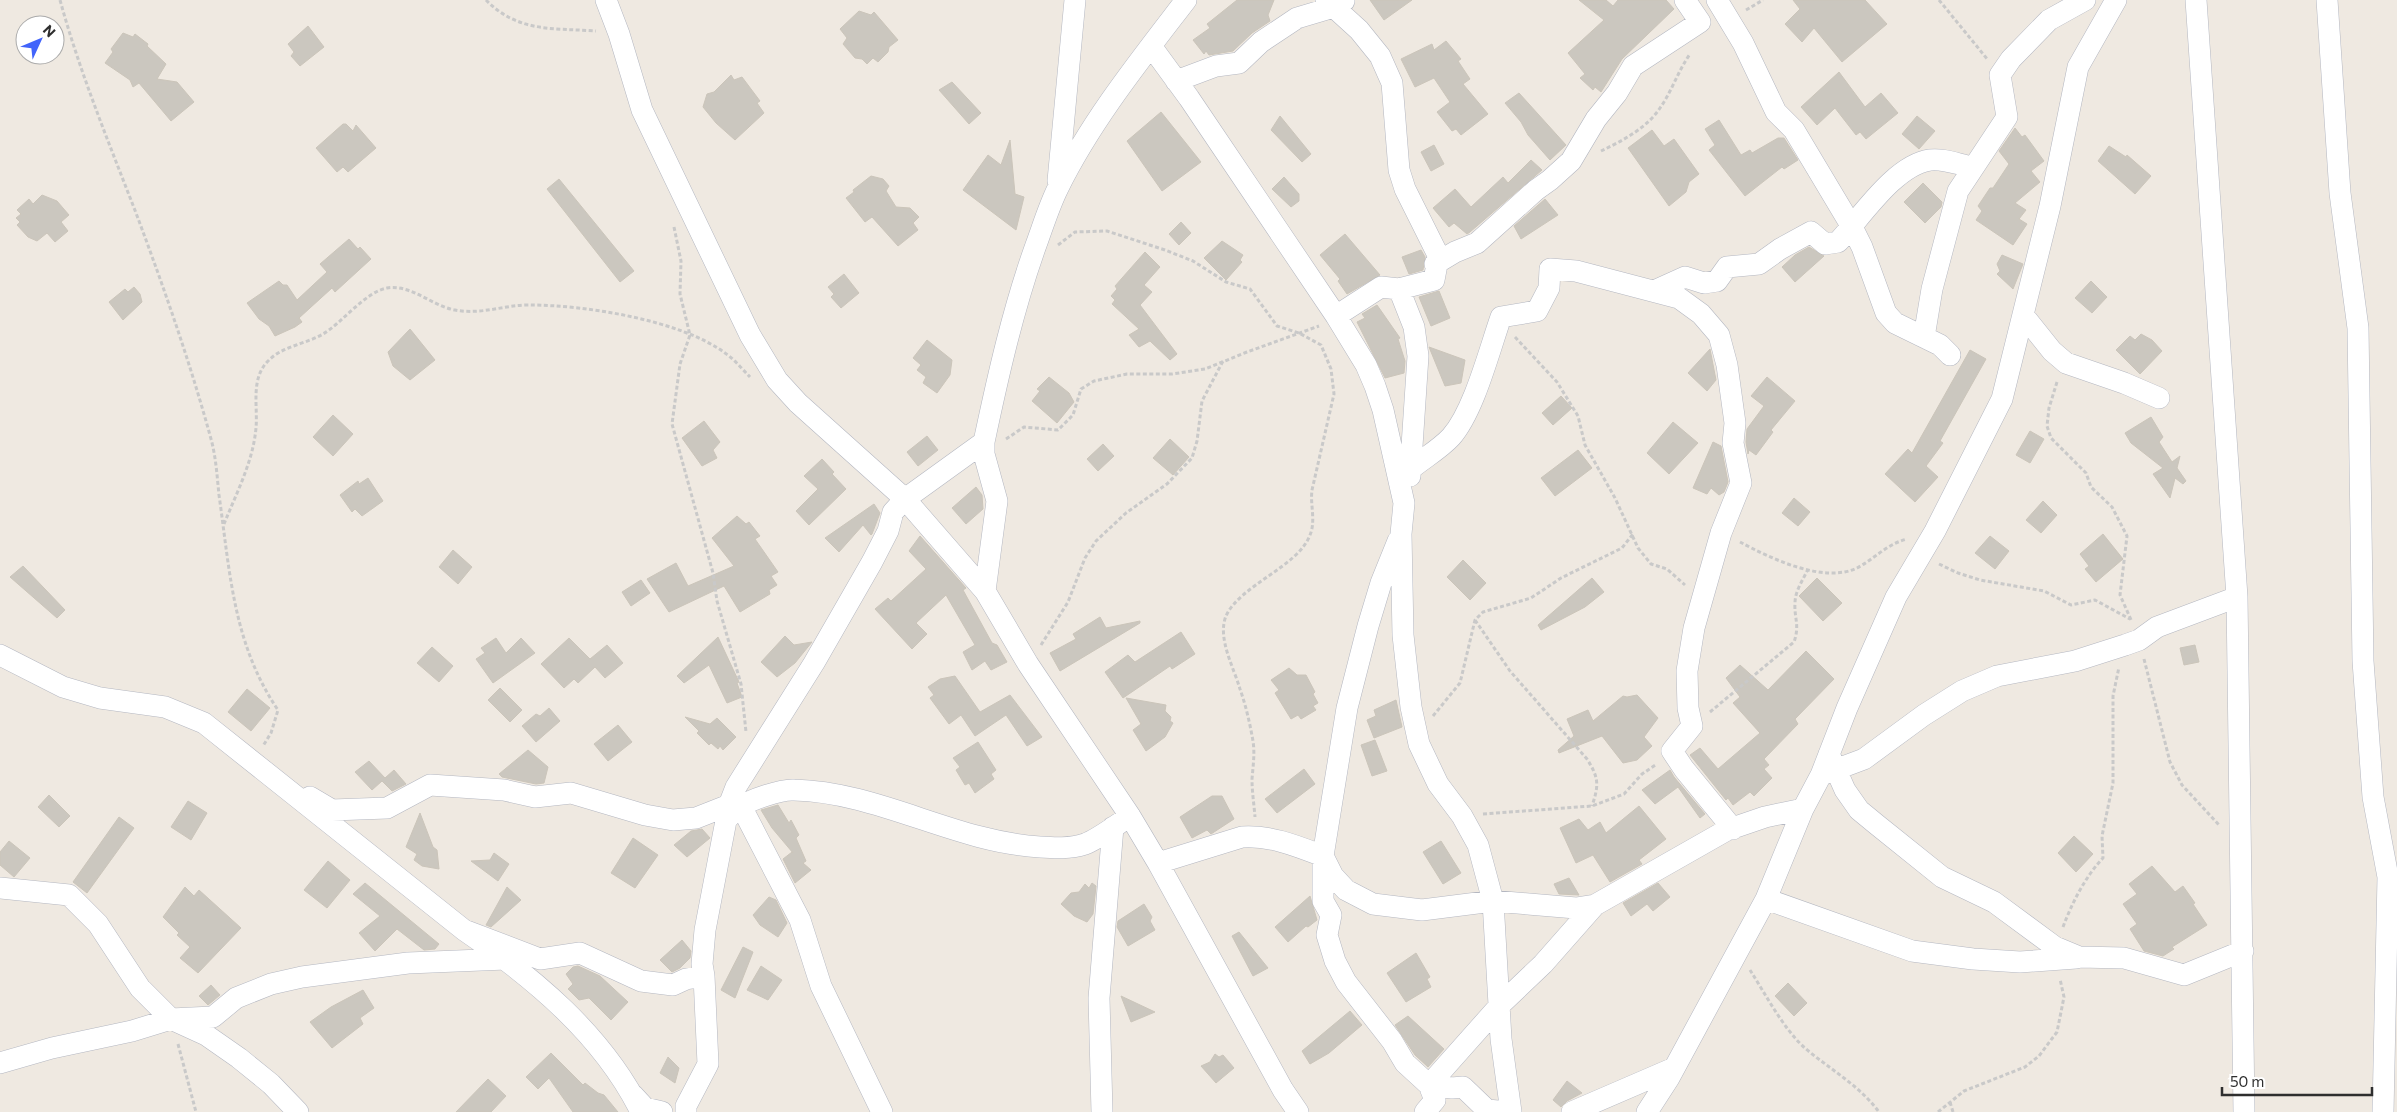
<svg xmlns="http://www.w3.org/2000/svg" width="2397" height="1112" font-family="Commissioner,sans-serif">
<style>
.building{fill:#cbc7bf;stroke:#cbc5ba}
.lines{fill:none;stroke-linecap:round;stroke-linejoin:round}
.minor-casing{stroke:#b4b7c1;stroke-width:22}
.path{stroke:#c9c9c9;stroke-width:3;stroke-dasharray:4 2.5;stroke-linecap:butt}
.minor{stroke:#fff;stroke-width:21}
</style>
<rect width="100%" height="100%" fill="#efe9e1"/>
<path class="building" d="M1237,0H1274L1268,15L1270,21L1252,33L1233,51L1209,55L1206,51L1204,54L1193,40L1210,28L1207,24Z
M1370,0H1412L1384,20Z
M1579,0H1606L1613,6L1618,0H1666L1674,9L1622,59L1601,92L1595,87L1593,90L1580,78L1585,74L1568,53L1604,20Z
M1793,0H1865L1887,24L1842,62L1814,28L1802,42L1785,24L1800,9Z
M859,11L871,15L874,12L898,40L889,47L888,52L878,62L873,58L867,64L862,59L855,58L843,44L847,38L840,29Z
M308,26L324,47L300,66L291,56L294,52L288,44Z
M123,33L133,37L135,34L148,44L147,46L166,64L157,79L177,82L194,102L171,121L139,83L133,87L130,80L105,63L113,52L111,49Z
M1446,41L1461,59L1458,61L1470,79L1463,84L1488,114L1461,135L1456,129L1452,131L1437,112L1450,102L1434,78L1415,87L1401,59L1432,44L1434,50Z
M1839,72L1865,107L1881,93L1898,113L1866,139L1860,132L1856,135L1835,108L1817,125L1801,107Z
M731,75L734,80L742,77L760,101L757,103L764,113L735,140L716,123L703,107L707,94L714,92Z
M952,82L981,113L969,124L939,90Z
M1519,93L1566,145L1550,160L1528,135L1521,122L1505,103Z
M1161,112L1201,162L1162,191L1127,141Z
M1280,116L1311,154L1302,162L1271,130Z
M1917,116L1935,131L1919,149L1902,134Z
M1719,120L1741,155L1750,150L1752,153L1778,138H1784L1798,160L1784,169L1782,167L1745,196L1709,150L1715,145L1705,129Z
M343,124H346L353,131L356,125L376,148L348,172L343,167L337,172L316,148Z
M2015,128L2022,137L2025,135L2044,161L2031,171L2040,182L2015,203L2026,210L2019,219L2027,224L2013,245L1976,220L1982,211L1978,206L1990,188H1993L2009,164L1999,151Z
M1652,130L1664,146L1674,139L1699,174L1689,182L1686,192L1669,206L1628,148Z
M1010,140L1015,194L1024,197L1016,230L963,190L988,155L1001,165Z
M1434,145L1444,164L1431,171L1421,152Z
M2109,146L2126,157L2127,155L2151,176L2135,194L2098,161Z
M1531,160L1542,170L1470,232L1467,234L1454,223L1449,227L1433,208L1455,189L1471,207L1503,177L1508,183Z
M871,176L883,179L889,186L886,191L896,207L910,208L919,217L913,223L918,230L898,246L872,217L865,222L846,198L854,192L853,190Z
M1284,177L1299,194V201L1291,207L1272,189Z
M559,179L634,271L620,282L547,189Z
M1923,183L1942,202L1941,207L1925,223L1904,202Z
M42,195L57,201L69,215L61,222L68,231L55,242L47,233L37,241L28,237L17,225L20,222L16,218L21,214L17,210L29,199L33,204Z
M1545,199L1558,215L1521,239L1514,226Z
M1181,222L1191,233L1179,245L1169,234Z
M1345,234L1380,275L1347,294L1338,281L1340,279L1320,255Z
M349,239L358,249L360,247L371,259L335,292L332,288L299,318L302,322L295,327L275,336L269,326L259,319L247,303L279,281L283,285H287L297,300L327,272L320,264Z
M1222,241L1243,255L1240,260L1242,262L1226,280L1204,258Z
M1809,247L1824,256L1795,282L1782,267L1795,255Z
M1421,250L1425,257L1423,270L1409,274L1402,257Z
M1145,252L1160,267L1144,285L1152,292L1140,305L1177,354L1170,360L1150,341L1139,347L1129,335L1139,329L1112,304L1115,300L1111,296L1117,289L1115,286Z
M2002,255L2023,264L2013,289L1997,274L2000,271L1997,264Z
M844,274L859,293L841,308L831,297L834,294L828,287Z
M2091,281L2107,297L2092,313L2075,298Z
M134,287L140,294L142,302L123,320L109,302L125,289L128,292Z
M1439,291L1450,318L1431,326L1419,297Z
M1377,305L1400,338L1398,339L1405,361L1404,373L1385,378L1357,322L1365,318L1362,314Z
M410,329L435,360L410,380L393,366L388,352Z
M2141,334L2152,340L2162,351L2140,374L2116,350L2130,336L2135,340Z
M927,340L952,360L950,375L937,393L923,383L926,377L917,370L921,365L913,358Z
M1429,347L1465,360L1461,383L1445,386Z
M1710,349L1716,380L1707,391L1688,373Z
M1970,350L1986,359L1940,441L1943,443L1926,466L1938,477L1915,502L1885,474L1908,449L1912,453Z
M1049,377L1069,393L1074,402L1057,423L1032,401L1040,391L1037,389Z
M1767,377L1795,401L1771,430L1773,432L1756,455L1749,450L1748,454L1746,442L1747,429L1764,406L1751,396Z
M1561,396L1572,408L1553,425L1542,413Z
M333,415L353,434L333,456L313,437Z
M2151,417L2163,437L2159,442L2172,462L2180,456L2177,468L2186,481L2183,484L2175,478L2170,498L2153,474L2163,468L2131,443L2125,433Z
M704,421L720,442L713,450L717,458L702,466L682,438Z
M1673,422L1698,443L1669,474L1647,453Z
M2030,431L2044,439L2030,463L2016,455Z
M927,436L938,450L918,466L907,452Z
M1170,439L1189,457L1173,475L1153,458Z
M1713,442L1721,446L1728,482L1724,492L1719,495L1711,488L1707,494L1693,488Z
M1103,444L1114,456L1098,471L1087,459Z
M1578,450L1592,468L1555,496L1541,478Z
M822,459L834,472L832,474L846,489L809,525L796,511L818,489L804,476Z
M368,478L383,501L362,516L355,509L352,512L340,495L358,481L359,484Z
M976,487L982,495L983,509L966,524L952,508Z
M1794,498L1810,512L1798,526L1782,513Z
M2043,501L2057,515L2041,533L2026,520Z
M874,504L880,513L872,534L871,535L863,525L839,552L825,538Z
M737,516L746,524L749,522L760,536L755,539L778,572L771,576L777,585L769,590L770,594L740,612L724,586L669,612L647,579L676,563L688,586L734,566L712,538Z
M2103,534L2123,559L2096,582L2085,569L2089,566L2080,554Z
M920,536L966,588L963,590L992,643L997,645L1007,662L991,670L985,661L972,670L963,652L975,645L946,595L916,623L927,634L912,649L875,609L888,598L891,601L926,569L909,551Z
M1990,536L2009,551L1995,569L1975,553Z
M453,550L472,567L458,584L439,567Z
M1463,560L1486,583L1470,600L1447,577Z
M23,566L65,610L57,618L10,577Z
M1592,578L1604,592L1585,607L1541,630L1538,625Z
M1817,578L1842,603L1823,621L1799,596Z
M641,580L650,593L631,606L622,592Z
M1100,617L1106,628L1140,621V623L1060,671L1050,653L1076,639L1073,634Z
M1181,632L1195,654L1172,669L1170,666L1123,698L1105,672L1128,655L1135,662Z
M785,636L794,645L812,642L795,663L777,677L761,662Z
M718,637L739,682L737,683L742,697L727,703L709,665L684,683L677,676Z
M496,638L506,653L521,638L535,653L493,683L476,659L485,653L481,648Z
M569,638L590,659L607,645L623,663L605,678L595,667L578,683L574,679L564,688L541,664Z
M2195,645L2199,662L2184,665L2180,648Z
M432,647L453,666L439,682L417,663Z
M1806,651L1834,679L1795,719L1798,724L1764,759L1769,765L1764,769L1772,778L1754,796L1750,792L1733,805L1728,798L1726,800L1690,755L1700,748L1718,769L1760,733L1733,703L1740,697L1726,678L1740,665L1768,690Z
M1289,668L1297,675H1306L1315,692L1313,694L1318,703L1313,706L1316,710L1301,719L1298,715L1291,719L1275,693L1279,690L1271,680Z
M955,676L980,712L1010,695L1042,737L1027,746L1006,715L975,736L961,715L949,724L930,698L934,695L928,687L940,679Z
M500,688L522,710L510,722L488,700Z
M247,689L270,708L251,731L228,712Z
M1637,695L1658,718L1644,737L1652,746L1637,760L1623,763L1602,736L1559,753L1558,750L1574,736L1567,719L1588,710L1593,721L1623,696L1627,697Z
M1126,698L1166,705L1165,711L1171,717L1170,721L1173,723L1165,737L1146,751L1133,730L1141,724Z
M1396,700L1402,727L1374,738L1367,720L1376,716L1374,710Z
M549,708L560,721L536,742L522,726L536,714L540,716Z
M685,717L710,724L717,718L736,737L723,750L720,746L718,749L711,743L709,745L697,733L699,731Z
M618,725L632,742L608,761L594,744Z
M1375,740L1387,771L1372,776L1361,745Z
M978,742L996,770L991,774L994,779L975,793L969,783L965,785L956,770L960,767L953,758Z
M528,750L548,767L544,783L536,784L502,777L499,774Z
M369,761L385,778L394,770L406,784L392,791L382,781L372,790L355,772Z
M1304,769L1315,784L1277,813L1265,799Z
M1670,770L1674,777L1705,814L1700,818L1678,787L1655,804L1642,790Z
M49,795L70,816L59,827L38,807Z
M1212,796H1222L1234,819L1211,834L1207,830L1192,838L1180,817Z
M188,801L207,813L191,840L171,827Z
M778,805L789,823L791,820L799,835L796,838L806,861L803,863L811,870L795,883L783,859L792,852L793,853L772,828L761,810Z
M1639,806L1666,839L1639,860L1642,864L1610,882L1593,855L1576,863L1560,828L1579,819L1588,830L1600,822L1606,833Z
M420,813L433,847L437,850L439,869L422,866L414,860L417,854L406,847Z
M119,817L134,828L87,893L73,882Z
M702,829L710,838L687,857L674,845L691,831Z
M2074,836L2093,854L2076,872L2058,853Z
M633,838L658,855L635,888L611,873Z
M9,841L30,858L14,877L0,865V852Z
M1441,841L1461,873L1443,884L1423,852Z
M494,853L509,864L498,881L471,861L490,860Z
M328,861L350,880L327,908L304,890Z
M2152,866L2175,892L2183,886L2195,903L2193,904L2207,925L2172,947L2174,949L2163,956L2144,951L2130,929L2137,924L2123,904L2137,894L2129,884Z
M1569,878L1579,895L1559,894L1554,884Z
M365,883L439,944L435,949L424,950L397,929L375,951L359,933L380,916L353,894Z
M1092,883L1096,886L1093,914L1087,922L1074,916L1061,904L1071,893L1079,892L1085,884L1089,888Z
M1658,883L1670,897L1653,911L1647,904L1631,916L1623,903Z
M185,887L194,896L199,890L241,928L198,973L180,958L190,947L177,935L179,933L163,917Z
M507,887L521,900L491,927L486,925Z
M1310,896L1317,920L1308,927L1306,926L1288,942L1275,927Z
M769,897L776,900L787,923L778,937L760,925L753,915Z
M1144,904L1152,917L1150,921L1155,930L1128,946L1117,927L1118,921Z
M1239,932L1268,968L1253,976L1232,936Z
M682,940L691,951L690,958L680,968L672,972L660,960Z
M743,947L753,952L735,998L721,990Z
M1416,953L1430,977L1427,979L1431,987L1406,1002L1387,973Z
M578,966L600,976L628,1002L611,1020L589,998L579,1000L568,989L573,984L566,974L573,967Z
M761,966L782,980L768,1000L747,990Z
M1788,983L1807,1003L1794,1016L1775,996Z
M211,985L220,995L208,1005L199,996Z
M363,990L374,1008L360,1018L363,1024L332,1048L310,1022L331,1007Z
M1121,996L1155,1012L1131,1022Z
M1350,1011L1362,1025L1329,1053L1310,1064L1302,1051Z
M1408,1016L1444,1049L1428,1067L1415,1055L1395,1025Z
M551,1053L583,1085L585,1083L598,1093L604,1095L618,1112H573L549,1078L538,1089L526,1077Z
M1215,1054L1219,1057L1223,1055L1234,1068L1216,1083L1201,1066L1210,1062Z
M668,1057L679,1068L675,1083L660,1073Z
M488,1079L506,1096L491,1112H456Z
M1567,1081L1582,1093L1567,1101L1561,1107L1553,1100Z"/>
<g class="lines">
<defs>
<path id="minor" d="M606,0L619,34L642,110L750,335L777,380L798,403L905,499L985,591L1028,664L1130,816L1158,863L1283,1090L1298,1112
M1326,0L1359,30L1380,56L1392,83L1399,170L1405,189L1437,253L1438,259L1434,280L1399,289L1381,287L1336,316
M1717,0L1743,43L1776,112L1794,130L1852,227L1862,247L1886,313L1895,323L1940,345L1950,355
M2196,0L2237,597L2244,1112
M2327,0L2340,193L2358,328L2363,661L2373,797L2388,877L2383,1112
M1151,46L1189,98L1336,316L1366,365L1375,386L1383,410L1404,503L1401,534L1403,635L1411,707L1419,744L1438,784L1462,816L1478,845L1493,901L1501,1039L1511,1112
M1176,81L1216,66L1239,63L1261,42L1297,18L1334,7L1344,1
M1058,181L1075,0
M1435,264L1455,252L1477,243L1536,190L1550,180L1571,161L1596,119L1617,93L1633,66L1700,22L1685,0
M1399,289L1414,327L1418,356L1410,476
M1654,291L1685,277L1704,283L1717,281L1727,267L1759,264L1780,249L1811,232L1825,244L1838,242C1862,216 1895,165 1930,160C1943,158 1960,165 1973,167
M2024,316L2052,351L2066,363L2124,383L2159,398
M1924,337L1932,289L1958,191L2007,117L2000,75L2011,59L2049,20L2085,0
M1412,468C1424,458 1440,449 1451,437C1474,411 1489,351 1501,317L1537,311L1549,288L1550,269L1576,271L1679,298L1701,314L1719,335L1727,365L1735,423L1733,443L1741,483L1721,533L1694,628L1687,671L1688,708L1692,726L1672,751L1684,769L1733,829
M1398,541L1381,583L1368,626L1347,708L1323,856V901L1331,915L1327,935L1335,961L1346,982L1392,1041L1405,1063L1429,1085L1452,1088L1463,1087L1487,1110L1508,1112
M985,591L997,501L984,454V442C998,376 1013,309 1036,245C1043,226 1049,206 1058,188C1091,121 1140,60 1186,0
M0,655L63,687L100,698L165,707L204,723L464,930C534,978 603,1035 641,1112
M1829,754L1845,790L1859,810L1876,824L1942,877L1994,902L2055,947L2079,957L2124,958L2184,975L2243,951
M1824,774L1864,759L1924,715L1962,691L1997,676L2075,661L2125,645L2139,640L2157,627L2237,597
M310,797L332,810L387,808L430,785L504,790L535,797L571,793L645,815L673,820L696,818L729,805
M741,806L800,920L821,986L882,1112
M726,820C731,815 735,810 740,807C749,800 782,789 794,790C879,792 955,842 1040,847C1054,848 1070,849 1085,844C1100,838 1116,825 1130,816
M1158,863L1242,837C1270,835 1297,846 1323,856L1333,876L1346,890L1373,904L1422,910L1493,901L1576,908L1595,905L1727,830L1765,817L1803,809
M0,888L69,895L98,924L140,988L171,1019L206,1035L239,1058L271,1084L298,1112
M1766,899L1912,951L1973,959L2020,962L2076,958
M464,930L540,959L580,953L641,981L673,985L686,979L704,976L702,964L705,930L729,805L736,787L814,663L872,562L888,531L893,512L905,499L984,442
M0,1063L52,1048L132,1031L171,1019L213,1017L236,998L271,984L302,977L408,963L506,959
M633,1095L645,1108L662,1112
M686,1112V1106L708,1064L704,976
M1102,1112L1099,998L1113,827
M1425,1112L1435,1100L1429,1085L1501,1004L1543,964L1595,905
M1572,1112L1674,1068
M1647,1112L1669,1078L1766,899L1803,809L1821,775L1847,708L1896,597L1935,531L2002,399L2050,206L2078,67L2116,0"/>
</defs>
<use href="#minor" class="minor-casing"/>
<path class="path" d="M60,0C80,73 109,143 136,213C164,288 190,362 211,439C216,457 217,476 219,495C230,572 233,644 278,710L271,733L263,746
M486,0C518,33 555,28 596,31
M1939,0L1988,60
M1746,10L1763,0
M1601,151C1622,141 1647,128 1660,108C1672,91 1678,71 1690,54
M674,227L681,261L680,294L690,335L680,364L672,424L713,573L717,601L741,684L746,732
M1058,245L1075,232L1107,231L1165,250L1193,261L1226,282L1250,289L1277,326L1299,333L1321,345L1331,369L1334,394L1312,490C1310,505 1316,521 1310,535C1298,567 1240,585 1226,616C1217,638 1234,668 1240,689C1246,706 1250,724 1253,741C1255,754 1253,766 1252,779C1252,792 1254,804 1255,817
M1515,337L1557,382L1578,416L1585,445L1615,498L1638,548L1651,564L1667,569L1685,585
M2057,382L2049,408L2047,426L2051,438L2086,473L2091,487L2112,507L2127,536L2120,595L2132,622
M1006,439L1024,427L1058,430L1073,415L1081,389L1094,381L1127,374H1172L1205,369L1247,352L1319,326
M224,524C236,494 253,462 256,428C258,405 250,378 269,360C283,346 306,344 323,334C342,323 365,292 387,288C411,284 432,306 455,310C482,315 503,305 529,305C585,305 680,320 725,353C734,359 742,369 750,377
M1740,542C1770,558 1823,584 1857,568C1874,559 1887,544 1907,539
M1939,564L1958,573L1980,580L2044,591L2071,605L2095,600L2130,619
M1475,620L1510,671L1587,759C1599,778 1599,785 1592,806
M1041,645L1068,602L1085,558L1096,541L1126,513L1167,484L1192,458L1197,441L1202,401L1223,361
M2144,659L2170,762L2182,785L2219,825
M1710,712L1794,642C1800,625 1794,618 1795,603C1795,591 1803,580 1808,569
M1433,716L1460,683L1475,620L1483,612L1531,598L1561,578L1622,548L1633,534
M1483,814L1592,806L1624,794L1642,774L1657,764
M2063,927C2072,903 2085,877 2103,858L2102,836L2113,783V696L2119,667
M1750,970C1766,995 1784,1030 1806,1049C1831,1070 1860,1086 1879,1112
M178,1044L196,1112
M1950,1102L1953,1112
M1938,1112L1964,1091L2025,1067L2039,1056L2057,1032L2064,997L2060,979"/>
<use href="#minor" class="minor"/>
</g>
<g transform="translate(40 40) rotate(46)"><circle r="24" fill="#ffffff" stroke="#ababab"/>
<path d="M0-4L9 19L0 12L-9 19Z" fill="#4264fb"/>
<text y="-8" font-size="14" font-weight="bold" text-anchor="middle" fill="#2e2e2e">N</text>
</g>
<path d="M2222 1087v8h150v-8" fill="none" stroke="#2e2e2e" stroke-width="2.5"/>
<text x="2230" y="1087" font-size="15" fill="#2e2e2e" stroke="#ffffff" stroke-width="4" paint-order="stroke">50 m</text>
</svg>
